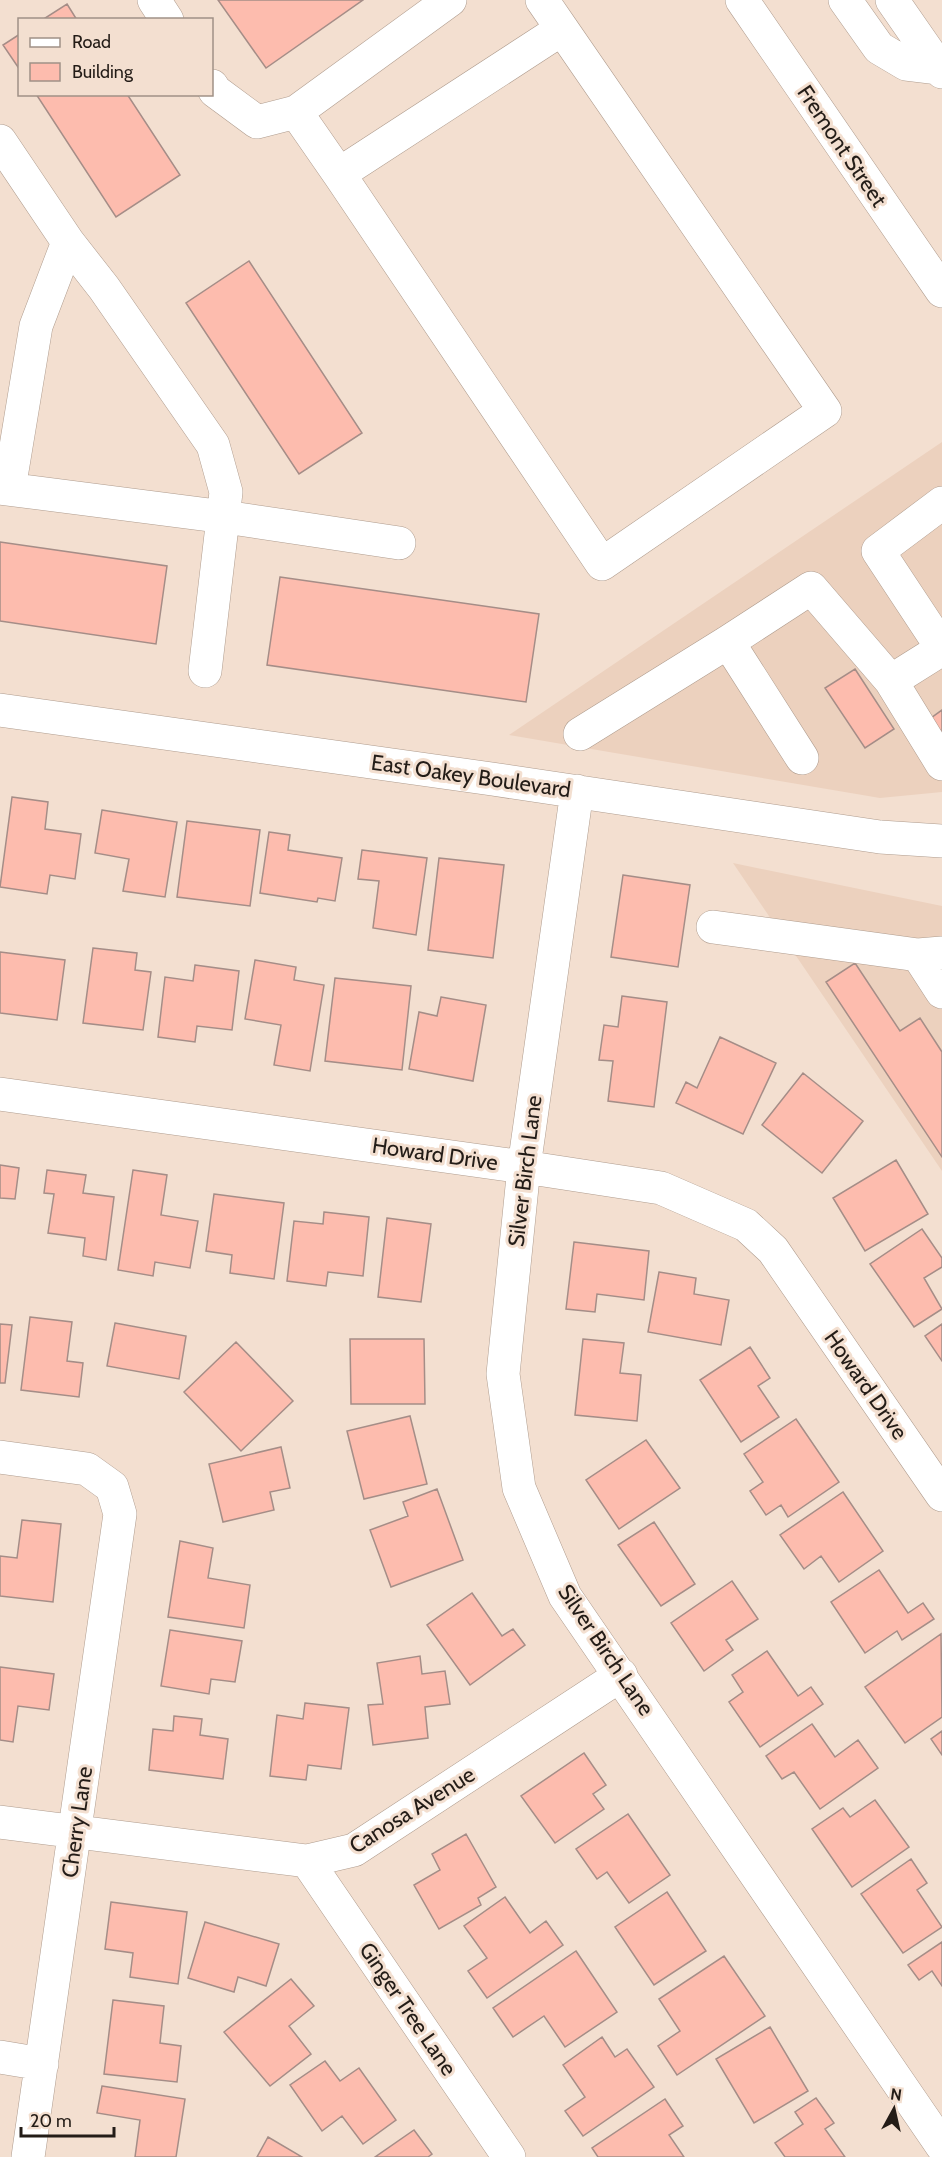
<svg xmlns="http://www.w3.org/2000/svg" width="942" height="2157" font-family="Cabin,sans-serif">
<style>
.built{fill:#ecd1be}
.building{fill:#fdbcae;stroke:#a58d87;stroke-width:1.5}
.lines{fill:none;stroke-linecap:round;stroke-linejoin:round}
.minor-casing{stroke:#af9c8e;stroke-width:34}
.major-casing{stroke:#af9c8e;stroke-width:34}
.minor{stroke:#fff;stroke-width:33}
.major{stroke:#fff;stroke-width:33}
.labels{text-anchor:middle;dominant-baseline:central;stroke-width:6;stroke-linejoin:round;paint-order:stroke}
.street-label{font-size:22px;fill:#231c17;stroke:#f3dfd0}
</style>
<rect width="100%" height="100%" fill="#f3dfd0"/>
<path class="built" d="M942,442V792L880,798L509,735Z
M733,863L942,906V1171Z"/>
<path class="building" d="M218,0H363L266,68Z
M67,4L77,20H42Z
M20,34V70L3,45Z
M36,94H127L180,175L116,217Z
M249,261L362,433L299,474L186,303Z
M0,542L167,566L156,644L0,621Z
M280,577L539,614L526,702L267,665Z
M855,669L894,729L865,748L825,688Z
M942,710V734L931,718Z
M12,797L48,802L45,829L81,834L75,879L50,875L47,894L0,887Z
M102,810L177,822L165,897L123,891L129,859L95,853Z
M187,821L260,830L250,906L177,897Z
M269,832L290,835L288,850L342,858L335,901L318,898L317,902L260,893Z
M362,850L427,858L416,935L373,928L379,881L358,879Z
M439,858L504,865L493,958L428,950Z
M623,875L690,885L678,967L611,957Z
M93,948L137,953L135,970L151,972L143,1030L83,1023Z
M0,952L65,960L57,1020L0,1013Z
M255,960L296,967L294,980L324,985L310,1071L274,1065L281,1025L245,1019Z
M855,963L900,1031L920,1018L942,1052V1157L826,982Z
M195,965L239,971L232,1030L197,1026L195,1042L158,1037L165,977L193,981Z
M335,978L411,986L402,1070L325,1061Z
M622,996L667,1002L654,1107L608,1101L613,1061L599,1060L604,1025L618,1027Z
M441,997L486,1005L473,1081L409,1069L419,1012L437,1016Z
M720,1037L776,1063L743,1134L676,1103L686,1082L697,1088Z
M803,1073L863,1121L822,1173L762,1125Z
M896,1160L928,1214L865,1251L833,1198Z
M0,1165L19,1168L15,1199L0,1198Z
M47,1170L86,1175L83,1193L114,1197L106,1260L83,1256L85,1238L48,1233L54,1194L44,1193Z
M133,1170L167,1175L161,1215L198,1221L190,1268L155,1262L153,1276L118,1270Z
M214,1194L284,1203L274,1279L230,1273L232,1255L206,1251Z
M324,1212L369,1217L363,1276L328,1272L326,1286L287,1281L294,1221L323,1224Z
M387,1218L431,1224L421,1302L378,1297Z
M922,1229L942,1258V1267L924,1278L942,1309L914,1327L870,1264Z
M574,1242L649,1251L644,1300L597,1294L595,1312L566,1309Z
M659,1272L696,1278L694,1294L729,1300L721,1345L648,1332Z
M30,1317L72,1322L67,1361L83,1363L79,1397L21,1390Z
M115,1323L186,1336L179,1379L107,1366Z
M0,1324L12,1325L5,1383H0Z
M942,1324V1361L925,1336Z
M350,1339H424L425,1404H351Z
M583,1339L624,1343L620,1373L641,1375L637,1421L575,1415Z
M236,1342L293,1401L241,1451L184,1392Z
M750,1347L770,1378L758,1386L779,1417L741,1442L700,1380Z
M410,1416L427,1484L364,1499L347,1431Z
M796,1419L839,1482L788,1517L781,1505L766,1515L750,1491L763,1482L744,1454Z
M646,1440L680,1488L619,1529L586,1480Z
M281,1447L290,1488L270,1492L274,1510L223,1522L209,1464Z
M437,1489L463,1560L391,1587L370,1530L408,1516L403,1502Z
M843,1492L883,1551L839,1582L821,1556L804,1569L780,1535Z
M22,1520L61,1524L53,1602L0,1596V1556L17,1558Z
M654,1522L695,1584L661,1606L618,1545Z
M180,1541L213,1548L208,1578L250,1585L244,1628L168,1617Z
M879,1570L908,1613L923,1603L934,1619L902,1640L897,1631L865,1653L831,1602Z
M732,1581L758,1619L726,1640L733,1650L704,1671L671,1623Z
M472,1593L502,1636L513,1629L525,1645L470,1685L427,1625Z
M170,1630L242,1641L235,1682L211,1679L209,1694L161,1686Z
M941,1634L942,1717L905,1743L865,1687Z
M767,1651L798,1696L811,1687L823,1704L760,1747L729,1702L743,1692L732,1675Z
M420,1656L422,1674L445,1671L450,1704L425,1707L428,1738L373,1745L368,1705L383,1704L377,1663Z
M0,1667L54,1674L49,1710L18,1706L13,1742L0,1740Z
M305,1703L349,1708L341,1769L308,1765L306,1780L270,1776L277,1715L303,1719Z
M174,1716L202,1719L200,1735L228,1739L223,1779L149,1770L153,1729L173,1731Z
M812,1724L835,1757L858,1740L878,1768L820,1809L794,1772L782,1779L766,1756Z
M942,1731V1755L931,1739Z
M584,1753L606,1785L593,1794L604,1809L555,1843L521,1796Z
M875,1800L909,1847L852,1887L812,1829L843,1808L850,1817Z
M628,1814L670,1875L629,1903L607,1872L597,1879L576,1849Z
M466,1834L496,1887L478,1898L481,1905L439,1929L414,1885L440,1870L432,1854Z
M911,1859L927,1883L917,1890L942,1927L903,1953L861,1894Z
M667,1892L706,1951L654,1985L615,1927Z
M505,1897L530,1933L546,1921L563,1945L487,1998L468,1971L487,1958L464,1926Z
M111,1902L187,1912L178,1984L130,1977L133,1953L105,1949Z
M205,1922L279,1944L266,1986L238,1977L234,1992L188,1978Z
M942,1942V1986L932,1971L919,1980L908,1965Z
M576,1951L617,2012L565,2047L544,2016L513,2037L493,2008Z
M724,1956L765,2016L677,2075L658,2046L680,2031L659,1999Z
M291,1979L314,2006L289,2026L311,2054L270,2086L224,2032Z
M113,2000L164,2006L160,2043L181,2046L177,2082L104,2074Z
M770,2027L808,2091L754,2123L716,2059Z
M602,2037L615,2057L627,2049L654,2087L583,2136L565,2111L585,2097L563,2065Z
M325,2061L340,2081L359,2068L396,2120L363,2144L342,2116L322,2131L290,2085Z
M102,2086L185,2099L176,2157H135L140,2120L97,2113Z
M816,2098L834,2123L825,2129L845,2157H785L775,2143L803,2124L795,2112Z
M665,2099L683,2126L669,2135L684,2157H598L592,2148Z
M414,2130L432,2154L428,2157H375Z
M268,2137L302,2157H257Z"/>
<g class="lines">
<defs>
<path id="minor" d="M154,0L167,20
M542,0L562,29L825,411L602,564L339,174L562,29
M212,86L215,91L257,122L296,112L450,0
M296,112L339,174
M0,141L68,242L104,288L213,445L226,492L205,671
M0,488L225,517L399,543
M9,489L36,326L68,242
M942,503L878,551L942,648
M728,642L802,758
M891,681L942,649
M0,710L492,779L880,837L942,841
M580,734L728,642L811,588L891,681L942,764
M577,791L524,1167L503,1374L519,1488L565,1596L942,2146
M713,927L918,955L942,953
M918,955L942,992
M0,1094L524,1167L661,1188L746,1225L773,1250L942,1495
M0,1457L87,1469L112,1487L120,1514L28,2157
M0,1822L307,1861L354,1850L621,1675
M307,1861L509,2157
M0,2057L42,2064"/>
<path id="major" d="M742,0L942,291
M845,0L879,48L906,64L939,68
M892,0L942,72"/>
</defs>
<use href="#minor" class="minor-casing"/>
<use href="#major" class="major-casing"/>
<use href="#minor" class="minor"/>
<use href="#major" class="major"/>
</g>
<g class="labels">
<g class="street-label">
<text transform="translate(842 146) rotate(56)">Fremont Street</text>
<text transform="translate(471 776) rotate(8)">East Oakey Boulevard</text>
<text transform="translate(435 1154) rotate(8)">Howard Drive</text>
<text transform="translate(525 1171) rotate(-83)">Silver Birch Lane</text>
<text transform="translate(866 1385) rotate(55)">Howard Drive</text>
<text transform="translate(606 1650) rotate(56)">Silver Birch Lane</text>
<text transform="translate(412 1810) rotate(-32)">Canosa Avenue</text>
<text transform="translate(77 1822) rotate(-82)">Cherry Lane</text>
<text transform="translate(408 2009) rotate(56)">Ginger Tree Lane</text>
</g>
</g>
<rect x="18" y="18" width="195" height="78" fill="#f3dfd0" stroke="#a09186" stroke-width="1.5"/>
<rect x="30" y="38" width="30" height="9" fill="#ffffff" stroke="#a09186" stroke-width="1.5"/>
<text x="72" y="48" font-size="18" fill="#231c17">Road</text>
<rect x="30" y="63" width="30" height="18" fill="#fdbcae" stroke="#a09186" stroke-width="1.5"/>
<text x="72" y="78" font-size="18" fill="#231c17">Building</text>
<g transform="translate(894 2109) rotate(8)" stroke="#f3dfd0" stroke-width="4.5" paint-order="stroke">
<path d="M0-4.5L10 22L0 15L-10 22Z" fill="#231c17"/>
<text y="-9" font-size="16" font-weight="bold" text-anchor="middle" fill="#231c17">N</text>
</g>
<path d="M21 2127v9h93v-9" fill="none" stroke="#231c17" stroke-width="3"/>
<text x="30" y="2127" font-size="18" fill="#231c17" stroke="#f3dfd0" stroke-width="4.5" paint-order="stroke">20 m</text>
</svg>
